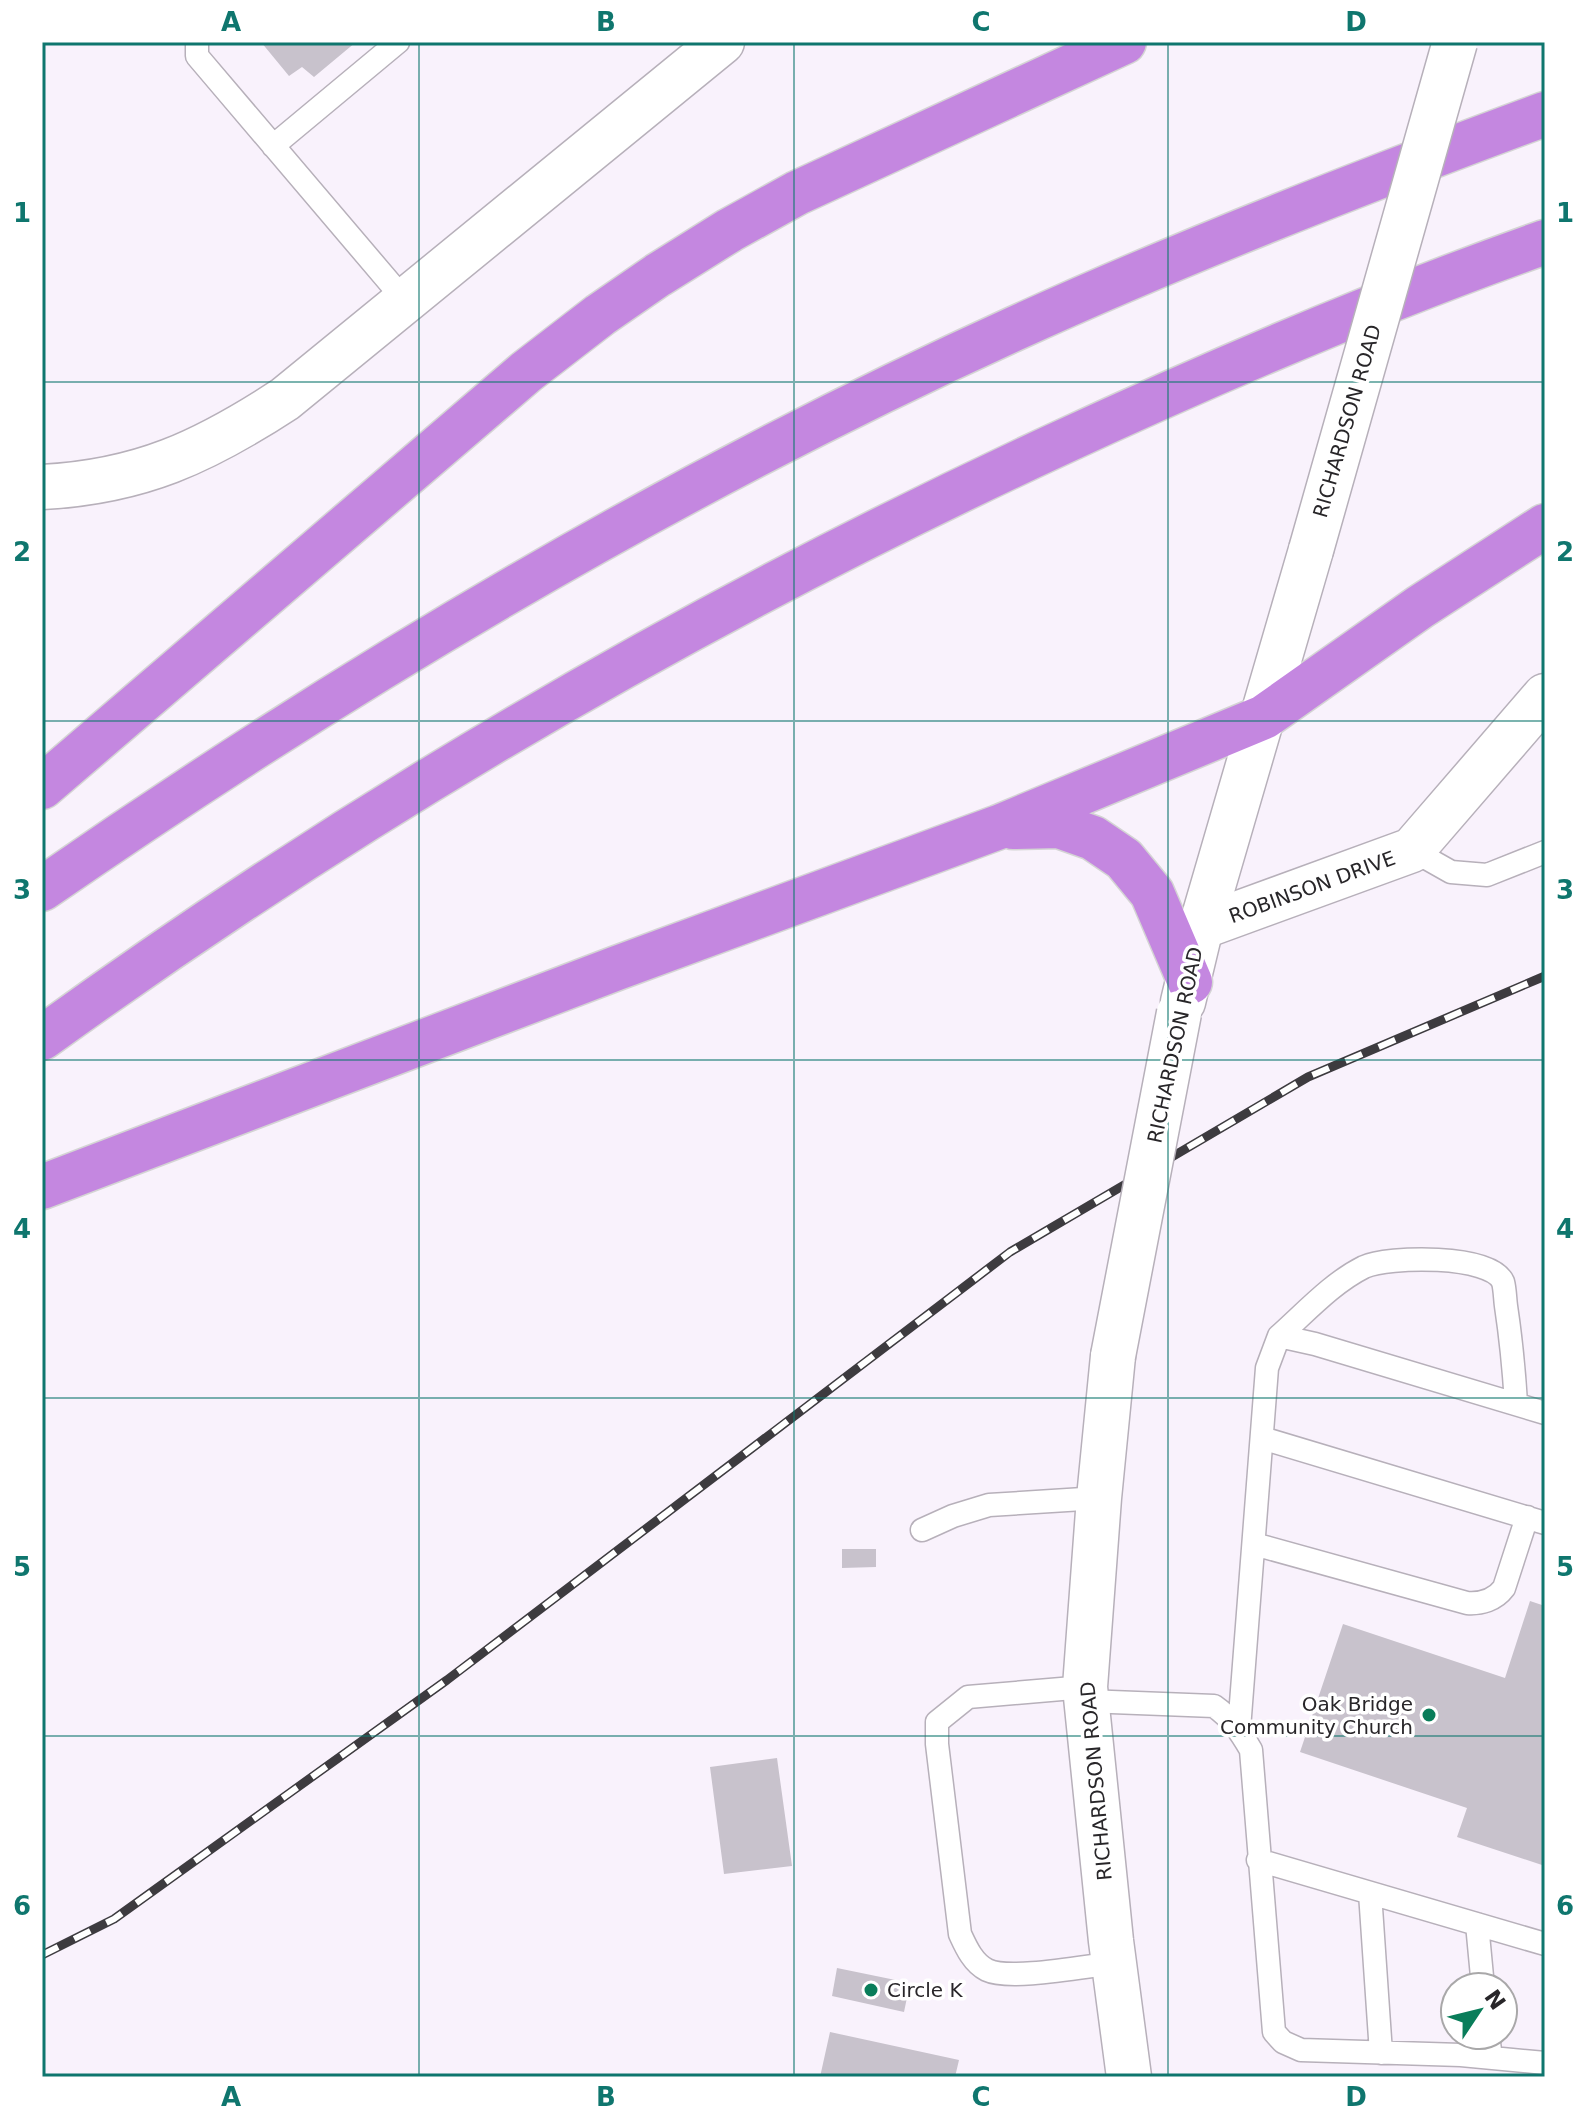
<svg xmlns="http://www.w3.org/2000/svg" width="1587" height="2119" font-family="'DejaVu Sans',sans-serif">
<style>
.building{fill:#c8c2cc}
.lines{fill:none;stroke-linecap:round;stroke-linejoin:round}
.lane-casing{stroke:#b7b0ba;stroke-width:25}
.street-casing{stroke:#b7b0ba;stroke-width:47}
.secondary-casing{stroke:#b7b0ba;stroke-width:47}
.highway-casing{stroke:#d4d4d4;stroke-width:47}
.lane{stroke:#fff;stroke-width:22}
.street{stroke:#fff;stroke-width:44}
.secondary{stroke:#fff;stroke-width:44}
.highway{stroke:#c487e0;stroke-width:44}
.rail-casing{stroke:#3d3b3f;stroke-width:9}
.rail{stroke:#fff;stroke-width:6;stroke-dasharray:18;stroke-linecap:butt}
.secondary-bridge-casing{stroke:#b7b0ba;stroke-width:47;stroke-linecap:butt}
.secondary-bridge{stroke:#fff;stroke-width:44}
.grid{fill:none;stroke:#0f766e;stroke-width:2;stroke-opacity:0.55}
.poi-dot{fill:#097d5a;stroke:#fff;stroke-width:3}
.labels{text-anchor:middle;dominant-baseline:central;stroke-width:7;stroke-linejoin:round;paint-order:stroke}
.street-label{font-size:20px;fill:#282629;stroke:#fff}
.poi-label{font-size:20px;fill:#282629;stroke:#fff;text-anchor:end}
.neatline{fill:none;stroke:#0f766e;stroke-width:3}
.grid-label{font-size:26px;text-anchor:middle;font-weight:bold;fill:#0f766e}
</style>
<rect width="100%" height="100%" fill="#f9f2fc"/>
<path class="building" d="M261,42H356L314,77L302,67L289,76Z
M842,1549H876V1567L842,1568Z
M1530,1601L1545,1606V1866L1457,1837L1467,1808L1300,1752L1343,1624L1505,1678Z
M777,1758L792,1866L724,1874L710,1767Z
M837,1968L910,1983L904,2012L832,1996Z
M830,2032L959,2060L955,2077H820Z"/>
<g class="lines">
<defs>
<path id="lane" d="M197,42V56L407,303
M273,146L398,42
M1412,850L1451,872L1487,875L1545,852
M1279,1336C1306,1312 1332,1283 1364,1267C1388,1256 1491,1254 1503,1282C1505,1289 1505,1299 1506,1306C1511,1339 1514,1371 1516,1403
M1262,1438L1545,1523
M922,1530L953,1516L989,1505L1099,1498
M1254,1544L1467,1603C1481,1604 1495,1600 1504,1588L1527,1517
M1085,1687L968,1697L937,1722V1744L960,1934C966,1947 973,1963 987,1970C1010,1981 1086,1966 1115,1963
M1086,1701L1214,1706C1231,1718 1240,1731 1251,1750L1274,2032L1283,2042L1301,2050L1461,2055L1545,2063
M1239,1729L1267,1368L1279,1336L1315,1344L1545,1413
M1258,1860L1545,1944
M1370,1893L1381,2053
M1477,1924L1483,1987
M1488,2035L1491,2058"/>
<path id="street" d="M42,487C140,482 204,452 285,399L722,42
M1201,927L1412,850L1545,696"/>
<path id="secondary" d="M1183,1002L1201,927L1311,550
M1113,1356L1099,1498L1085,1687L1111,1941L1129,2077"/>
<path id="highway" d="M42,787L526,372L600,315L658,275L730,230L797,193L1124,42
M1013,827L1059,826L1093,838L1124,859L1152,893L1190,982
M42,889C350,676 675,483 1016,328C1189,249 1366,180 1545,114
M42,1038C360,808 699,611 1054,446C1215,371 1378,301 1545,242
M42,1187L617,968L999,827L1264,717L1420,607L1545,526"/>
</defs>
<use href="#lane" class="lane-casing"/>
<use href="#street" class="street-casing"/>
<use href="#secondary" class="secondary-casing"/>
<use href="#highway" class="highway-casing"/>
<use href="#lane" class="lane"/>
<use href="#street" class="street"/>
<use href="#secondary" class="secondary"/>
<use href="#highway" class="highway"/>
<defs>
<path id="rail" d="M42,1955L114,1919L447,1680L1010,1252L1308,1077L1545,976"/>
</defs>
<use href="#rail" class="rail-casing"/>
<use href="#rail" class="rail"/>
<defs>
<path id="secondary-bridge" d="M1311,550L1455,42
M1113,1356L1179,1013"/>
</defs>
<use href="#secondary-bridge" class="secondary-bridge-casing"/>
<use href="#secondary-bridge" class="secondary-bridge"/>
</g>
<path class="grid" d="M419,42V2077M794,42V2077M1168,42V2077M42,382H1545M42,721H1545M42,1060H1545M42,1398H1545M42,1736H1545"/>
<g class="poi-dot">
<circle cx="1429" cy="1715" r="8"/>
<circle cx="871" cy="1990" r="8"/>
</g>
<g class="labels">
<g class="street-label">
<text transform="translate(1347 421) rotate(-74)">RICHARDSON ROAD</text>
<text transform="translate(1312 887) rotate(-20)">ROBINSON DRIVE</text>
<text transform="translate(1175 1045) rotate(-78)">RICHARDSON ROAD</text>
<text transform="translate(1096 1781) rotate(-95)">RICHARDSON ROAD</text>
</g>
<g class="poi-label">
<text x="1413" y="1704">Oak Bridge<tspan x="1413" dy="23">Community Church</tspan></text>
<text x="887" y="1990" text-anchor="start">Circle K</text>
</g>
</g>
<rect width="1587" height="2119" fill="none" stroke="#ffffff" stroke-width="88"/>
<g transform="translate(1479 2011) rotate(55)"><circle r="38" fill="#ffffff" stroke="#a9a8a9" stroke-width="2"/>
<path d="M0-6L14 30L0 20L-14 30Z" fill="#097d5a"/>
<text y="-12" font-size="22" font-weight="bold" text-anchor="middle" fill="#282629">N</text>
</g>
<rect x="44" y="44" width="1499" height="2031" class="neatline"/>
<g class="grid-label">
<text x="231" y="31">A</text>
<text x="606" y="31">B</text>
<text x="981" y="31">C</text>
<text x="1356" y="31">D</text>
<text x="22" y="222">1</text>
<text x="1565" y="222">1</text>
<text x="22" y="561">2</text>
<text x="1565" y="561">2</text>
<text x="22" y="899">3</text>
<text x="1565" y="899">3</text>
<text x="22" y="1238">4</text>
<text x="1565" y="1238">4</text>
<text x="22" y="1576">5</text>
<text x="1565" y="1576">5</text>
<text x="22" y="1915">6</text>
<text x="1565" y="1915">6</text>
<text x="231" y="2106">A</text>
<text x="606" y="2106">B</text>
<text x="981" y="2106">C</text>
<text x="1356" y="2106">D</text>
</g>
</svg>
